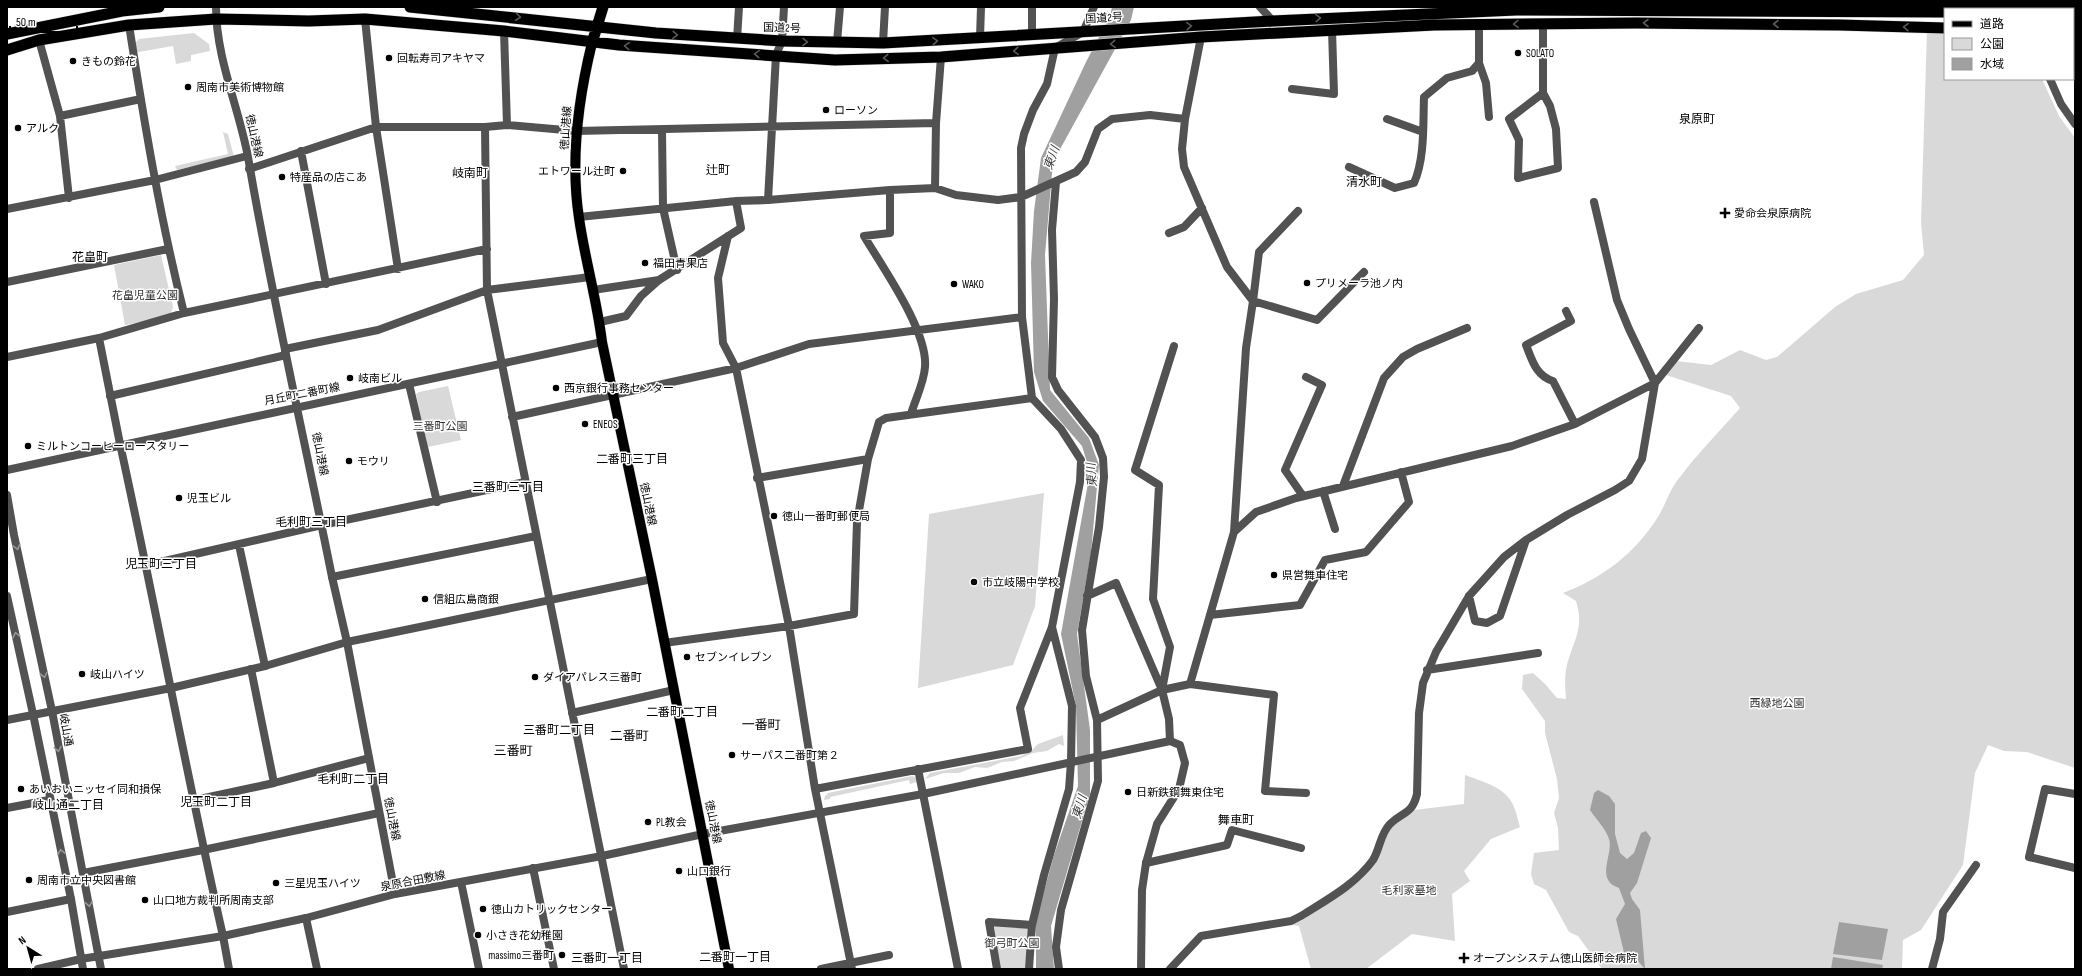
<svg xmlns="http://www.w3.org/2000/svg" width="2082" height="976" font-family="'Sofia Sans Condensed','Noto Sans JP',sans-serif">
<style>
.green{fill:#d9d9d9}
.water{fill:#a0a0a0}
.lines{fill:none;stroke-linecap:round;stroke-linejoin:round}
.primary-casing{stroke:#dbdbdb;stroke-width:11}
.trunk-casing{stroke:#dbdbdb;stroke-width:12}
.minor{stroke:#525252;stroke-width:8}
.tertiary{stroke:#525252;stroke-width:8}
.primary{stroke:#000;stroke-width:10}
.trunk{stroke:#000;stroke-width:11}
.oneway{stroke:#595959}
.oneway2{stroke:#979797}
.poi-dot{fill:#000;stroke:#fff;stroke-width:1.5}
.labels{text-anchor:middle;dominant-baseline:central;stroke-width:3;stroke-linejoin:round;paint-order:stroke}
.street-label{font-size:11px;fill:#000;stroke:#fff}
.poi-label{font-size:11px;fill:#000;stroke:#fff;text-anchor:start}
.park-label{font-size:11px;fill:#303030;stroke:#fff}
.neighbourhood-label{font-size:12px;fill:#000;stroke:#fff}
.water-label{font-size:12px;font-style:italic;fill:#414141;stroke:#fff}
.quarter-label{font-size:13px;fill:#000;stroke:#fff}
</style>
<rect width="100%" height="100%" fill="#fff"/>
<path class="green" d="M1927,31L1945,32V79H2042L2059,116L2075,138V768L2027,752L2004,751L1988,745L1975,773L1963,865L1921,930L1903,940L1902,969H1602L1578,936L1569,932L1546,890L1534,884L1531,874L1534,853L1559,850L1558,828L1554,813L1559,798L1557,779L1545,733V721L1522,689L1523,675L1533,673L1545,684L1557,698L1566,699C1565,686 1564,674 1568,661C1575,638 1584,627 1576,601L1563,593C1603,578 1635,553 1658,517C1666,504 1670,488 1680,477C1698,453 1720,431 1740,408L1731,396L1666,375L1676,361L1711,365L1740,350L1766,360L1777,357L1835,307L1856,294L1903,280L1924,255L1921,222Z
M194,33L209,44L210,51L191,55V61L176,64L173,46L133,53L134,44L139,39Z
M223,132L228,134L234,157L177,170L175,166L228,154Z
M161,255L173,307L171,313L166,317L125,325L114,265Z
M448,386L461,440L428,447L416,394L419,392Z
M1044,493L1035,606L1013,665L918,688L929,514Z
M1063,735L1064,746L1059,744L1047,751L1033,753L1014,761L1002,762L987,768L975,767L959,773H944L925,779L930,773L1021,756L1031,751L1038,744Z
M1465,775C1476,779 1499,786 1507,796C1515,804 1517,817 1520,827L1491,839L1464,871L1470,881L1452,894L1455,941L1412,934L1366,969H1311L1299,926L1287,924L1301,921L1364,877L1377,858L1392,824L1414,810L1464,804Z
M912,776L915,777L917,782L910,784L909,780L830,797V799L824,800L825,796L828,793Z
M994,925L1029,928L1026,969H1000Z"/>
<path class="water" d="M1112,7H1134L1131,20L1053,162L1045,255L1050,390L1089,438L1099,465L1091,553L1077,634L1090,730V794L1051,926L1054,969H1036V920L1054,855L1078,786L1076,706L1061,634L1090,472L1082,446L1043,401L1034,372L1031,263L1034,211L1041,158L1086,62L1110,16Z
M1598,790L1609,796L1615,804V834L1620,853L1627,859L1634,853L1641,833L1646,831L1651,838L1637,883L1630,893L1632,899L1640,910L1645,969L1637,960L1626,961L1616,919L1625,904L1619,888C1594,880 1614,854 1609,839C1606,829 1596,819 1590,810L1594,793Z
M1839,922L1888,929L1882,960L1833,954Z
M1833,957L1883,965L1882,969H1831Z"/>
<g class="lines">
<defs>
<path id="primary" d="M592,43C578,100 570,159 579,218C585,260 597,300 602,342L652,579L729,969"/>
<path id="trunk" d="M410,7L656,33L782,41L883,43L1273,21L1516,10L1945,12
M2073,14H2075
M2073,32H2075
M7,34L122,11L159,7
M592,43L603,7
M7,50L39,40L129,25L216,19L309,21L365,19L504,31L619,45L835,60L941,57L1201,37L1434,25L1636,23L1840,25L1945,28"/>
</defs>
<use href="#primary" class="primary-casing"/>
<use href="#trunk" class="trunk-casing"/>
<path class="minor" d="M1032,7V35
M1260,7L1273,21
M365,19L376,127L398,269
M1543,24V93L1550,106L1556,129L1558,168L1518,178L1519,140L1509,119L1543,93
M129,25C144,121 160,218 184,313
M1479,25V63L1486,83L1489,117
M504,31L507,125
M980,38L981,7
M737,39L739,7
M39,40L60,116L69,198
M837,42L840,7
M883,43L885,7
M1292,89L1334,94L1332,30
M60,116L141,99
M1387,119L1423,132
M485,127L487,290L624,969
M662,130L663,208L677,270
M301,151L326,284
M1349,167L1395,188L1414,183C1425,158 1423,124 1424,97L1447,78L1472,71L1479,63
M249,169L376,127H485L507,125L576,131L936,123
M1056,182L1052,230L1054,299L1052,377L1058,390L1095,437L1103,458L1104,477L1099,527L1082,630L1086,676L1097,720
M935,188L936,123L941,57
M890,190V233L864,236C883,268 928,331 925,367C924,383 915,400 911,414
M768,200L776,55L782,41L784,7
M7,209L155,180L247,156
M1298,211L1259,252L1253,301L1317,320L1364,272
M579,217L736,201L768,200L890,190L935,188L956,195L998,200L1021,197L1076,172L1085,162L1098,129L1112,119L1150,115L1185,119
M1169,233L1184,227L1202,208
M728,236L718,278L723,343L736,368L789,626L815,789L852,969
M7,282L168,249
M593,290L659,280
M1566,311L1571,321L1526,345C1532,360 1536,376 1553,381L1575,424
M600,322L626,316L641,296L659,280L741,228L736,201
M99,338L120,444
M285,349L378,330L487,290L590,277
M7,357L99,338L184,313L487,249
M409,384L437,502
M110,396L286,355
M512,417L736,368L809,344L1022,317
M757,478L868,459
M1343,486L1384,378L1403,357L1417,349L1467,328
M1323,491L1335,529
M1303,496L1285,470L1322,385L1306,377
M1234,532L1256,512L1296,498L1512,446L1575,424L1655,383L1699,328
M239,545L265,666
M147,565L322,525L525,482
M332,577L536,536
M1087,596L1116,583L1162,690L1169,719L1170,741
M1469,596L1475,621L1487,623L1500,616L1526,540
M1210,615L1300,605L1325,560L1366,552L1409,502L1401,472
M664,643L789,626L854,614L857,522L868,459L879,422L886,418L1032,398
M251,669L274,783
M1427,670L1538,653
M1190,684L1234,532L1246,348L1253,301L1227,267L1184,167L1182,149L1185,119L1201,37
M1162,690L1170,647L1153,599L1159,485L1135,470L1174,346
M572,713L674,690
M918,769L958,969
M815,789L1028,749L1020,708L1052,627L1080,482L1081,460L1061,429L1032,398L1022,317L1021,148L1024,134L1033,110L1047,84L1055,48L1083,32L1094,7
M2075,794L2045,789L2029,857L2075,868
M195,800L274,783L369,758
M7,808L49,800
M1146,863L1227,845L1232,830L1301,848
M533,868L554,969
M83,873L203,850L379,813
M7,912L71,899
M306,918L317,969
M223,936L229,969
M821,969L889,955
M997,969L989,922L1032,925
M1029,969L1032,925L1044,875L1069,789L1071,762L1072,706L1052,627
M1059,969L1056,947L1061,910L1098,781L1097,720L1162,690L1190,684L1274,695L1265,791L1306,793
M1170,969L1201,936L1291,921L1301,916C1326,900 1355,885 1373,860C1380,849 1380,834 1390,824C1403,811 1412,815 1417,794L1419,713L1423,683L1436,652L1469,596L1504,557L1526,540L1567,515L1615,490L1629,481L1642,459L1655,383L1629,329L1617,300L1594,202
M1932,969L1940,939L1943,912L1976,865"/>
<path class="tertiary" d="M216,7C216,58 239,108 248,157C272,298 304,437 332,577L347,642L395,894
M2024,7L2025,9
M2050,79L2061,104L2075,124
M120,444C156,608 186,773 223,936
M7,470L602,342
M7,495L14,535L52,711L101,969
M7,596L33,714L71,899L83,969
M7,720L171,688L265,666L347,642L652,579
M461,882L479,969
M38,969L81,959L223,936L306,918L395,894L602,856L703,834L923,794L1170,741L1180,745L1185,763L1179,789L1157,824L1146,863L1142,890L1141,969"/>
<use href="#primary" class="primary"/>
<use href="#trunk" class="trunk"/>
</g>
<defs><path id="oneway-chevron" d="M-2-3.5L2.5 0L-2 3.5" fill="none" stroke-width="1.6" stroke-linecap="round" stroke-linejoin="round"/></defs>
<g class="oneway">
<use href="#oneway-chevron" transform="translate(518 17) rotate(7)"/>
<use href="#oneway-chevron" transform="translate(1318 18) rotate(-3)"/>
<use href="#oneway-chevron" transform="translate(1646 23) rotate(-180)"/>
<use href="#oneway-chevron" transform="translate(1516 24) rotate(179)"/>
<use href="#oneway-chevron" transform="translate(1776 24) rotate(-180)"/>
<use href="#oneway-chevron" transform="translate(1189 26) rotate(-4)"/>
<use href="#oneway-chevron" transform="translate(1906 27) rotate(-178)"/>
<use href="#oneway-chevron" transform="translate(675 35) rotate(4)"/>
<use href="#oneway-chevron" transform="translate(935 41) rotate(-3)"/>
<use href="#oneway-chevron" transform="translate(805 42) rotate(1)"/>
<use href="#oneway-chevron" transform="translate(1113 44) rotate(176)"/>
<use href="#oneway-chevron" transform="translate(627 46) rotate(-176)"/>
<use href="#oneway-chevron" transform="translate(1016 51) rotate(176)"/>
<use href="#oneway-chevron" transform="translate(757 54) rotate(-176)"/>
<use href="#oneway-chevron" transform="translate(886 58) rotate(178)"/>
</g>
<g class="oneway2">
<use href="#oneway-chevron" transform="translate(17 547) rotate(76)"/>
<use href="#oneway-chevron" transform="translate(16 635) rotate(-102)"/>
<use href="#oneway-chevron" transform="translate(44 675) rotate(78)"/>
<use href="#oneway-chevron" transform="translate(58 749) rotate(79)"/>
<use href="#oneway-chevron" transform="translate(61 852) rotate(-102)"/>
<use href="#oneway-chevron" transform="translate(89 904) rotate(80)"/>
</g>
<g class="poi-dot">
<circle cx="1518" cy="53" r="4"/>
<circle cx="389" cy="58" r="4"/>
<circle cx="73" cy="61" r="4"/>
<circle cx="188" cy="87" r="4"/>
<circle cx="826" cy="110" r="4"/>
<circle cx="18" cy="128" r="4"/>
<circle cx="623" cy="171" r="4"/>
<circle cx="282" cy="177" r="4"/>
<path d="M1723 207h4v4h4v4h-4v4h-4v-4h-4v-4h4z"/>
<circle cx="645" cy="263" r="4"/>
<circle cx="1307" cy="283" r="4"/>
<circle cx="954" cy="284" r="4"/>
<circle cx="350" cy="378" r="4"/>
<circle cx="556" cy="388" r="4"/>
<circle cx="585" cy="424" r="4"/>
<circle cx="28" cy="446" r="4"/>
<circle cx="349" cy="461" r="4"/>
<circle cx="179" cy="498" r="4"/>
<circle cx="774" cy="516" r="4"/>
<circle cx="1274" cy="575" r="4"/>
<circle cx="974" cy="582" r="4"/>
<circle cx="425" cy="599" r="4"/>
<circle cx="687" cy="657" r="4"/>
<circle cx="82" cy="674" r="4"/>
<circle cx="535" cy="677" r="4"/>
<circle cx="732" cy="755" r="4"/>
<circle cx="21" cy="789" r="4"/>
<circle cx="1128" cy="792" r="4"/>
<circle cx="648" cy="822" r="4"/>
<circle cx="679" cy="871" r="4"/>
<circle cx="29" cy="880" r="4"/>
<circle cx="276" cy="883" r="4"/>
<circle cx="145" cy="900" r="4"/>
<circle cx="483" cy="909" r="4"/>
<circle cx="478" cy="935" r="4"/>
<circle cx="562" cy="955" r="4"/>
<path d="M1462 952h4v4h4v4h-4v4h-4v-4h-4v-4h4z"/>
</g>
<g class="labels">
<g class="street-label">
<text transform="translate(1104 18) rotate(-3)">国道2号</text>
<text transform="translate(782 28) rotate(2)">国道2号</text>
<text transform="translate(566 128) rotate(-86)">徳山港線</text>
<text transform="translate(254 136) rotate(77)">徳山港線</text>
<text transform="translate(302 394) rotate(-11)">月丘町二番町線</text>
<text transform="translate(320 454) rotate(79)">徳山港線</text>
<text transform="translate(648 504) rotate(78)">徳山港線</text>
<text transform="translate(66 730) rotate(80)">岐山通</text>
<text transform="translate(392 819) rotate(79)">徳山港線</text>
<text transform="translate(713 822) rotate(79)">徳山港線</text>
<text transform="translate(413 881) rotate(-11)">泉原合田敷線</text>
</g>
<g class="poi-label">
<text x="1526" y="53">SOLATO</text>
<text x="397" y="58">回転寿司アキヤマ</text>
<text x="81" y="61">きもの鈴花</text>
<text x="196" y="87">周南市美術博物館</text>
<text x="834" y="110">ローソン</text>
<text x="26" y="128">アルク</text>
<text x="615" y="171" text-anchor="end">エトワール辻町</text>
<text x="290" y="177">特産品の店こあ</text>
<text x="1734" y="213">愛命会泉原病院</text>
<text x="653" y="263">福田青果店</text>
<text x="1315" y="283">プリメーラ池ノ内</text>
<text x="962" y="284">WAKO</text>
<text x="358" y="378">岐南ビル</text>
<text x="564" y="388">西京銀行事務センター</text>
<text x="593" y="424">ENEOS</text>
<text x="36" y="446">ミルトンコーヒーロースタリー</text>
<text x="357" y="461">モウリ</text>
<text x="187" y="498">児玉ビル</text>
<text x="782" y="516">徳山一番町郵便局</text>
<text x="1282" y="575">県営舞車住宅</text>
<text x="982" y="582">市立岐陽中学校</text>
<text x="433" y="599">信組広島商銀</text>
<text x="695" y="657">セブンイレブン</text>
<text x="90" y="674">岐山ハイツ</text>
<text x="543" y="677">ダイアパレス三番町</text>
<text x="740" y="755">サーパス二番町第２</text>
<text x="29" y="789">あいおいニッセイ同和損保</text>
<text x="1136" y="792">日新鉄鋼舞東住宅</text>
<text x="656" y="822">PL教会</text>
<text x="687" y="871">山口銀行</text>
<text x="37" y="880">周南市立中央図書館</text>
<text x="284" y="883">三星児玉ハイツ</text>
<text x="153" y="900">山口地方裁判所周南支部</text>
<text x="491" y="909">徳山カトリックセンター</text>
<text x="486" y="935">小さき花幼稚園</text>
<text x="554" y="955" text-anchor="end">massimo三番町</text>
<text x="1473" y="958">オープンシステム徳山医師会病院</text>
</g>
<g class="park-label">
<text x="145" y="295">花畠児童公園</text>
<text x="440" y="426">三番町公園</text>
<text x="1777" y="703">西緑地公園</text>
<text x="1409" y="890">毛利家墓地</text>
<text x="1012" y="943">御弓町公園</text>
</g>
<g class="neighbourhood-label">
<text x="1697" y="119">泉原町</text>
<text x="718" y="170">辻町</text>
<text x="470" y="173">岐南町</text>
<text x="1364" y="182">清水町</text>
<text x="90" y="257">花畠町</text>
<text x="632" y="459">二番町三丁目</text>
<text x="508" y="487">三番町三丁目</text>
<text x="311" y="522">毛利町三丁目</text>
<text x="161" y="564">児玉町三丁目</text>
<text x="682" y="712">二番町二丁目</text>
<text x="559" y="730">三番町二丁目</text>
<text x="353" y="779">毛利町二丁目</text>
<text x="216" y="802">児玉町二丁目</text>
<text x="68" y="805">岐山通二丁目</text>
<text x="1236" y="820">舞車町</text>
<text x="735" y="957">二番町一丁目</text>
<text x="607" y="958">三番町一丁目</text>
</g>
<g class="water-label">
<text transform="translate(1052 158) rotate(-70)">東川</text>
<text transform="translate(1092 475) rotate(-94)">東川</text>
<text transform="translate(1080 807) rotate(-73)">東川</text>
</g>
<g class="quarter-label">
<text x="761" y="725">一番町</text>
<text x="629" y="736">二番町</text>
<text x="513" y="751">三番町</text>
</g>
</g>
<rect width="2082" height="976" fill="none" stroke="#000000" stroke-width="16"/>
<rect x="1944" y="8" width="130" height="72" fill="#ffffff" stroke="#999999"/>
<rect x="1952" y="21" width="20" height="6" fill="#000000" stroke="#999999"/>
<text x="1980" y="28" font-size="12" fill="#000000">道路</text>
<rect x="1952" y="38" width="20" height="12" fill="#d9d9d9" stroke="#999999"/>
<text x="1980" y="48" font-size="12" fill="#000000">公園</text>
<rect x="1952" y="58" width="20" height="12" fill="#a0a0a0" stroke="#999999"/>
<text x="1980" y="68" font-size="12" fill="#000000">水域</text>
<g transform="translate(28 948) rotate(323)" stroke="#ffffff" stroke-width="3" paint-order="stroke">
<path d="M0-3L7 15L0 10L-7 15Z" fill="#000000"/>
<text y="-6" font-size="11" font-weight="bold" text-anchor="middle" fill="#000000">N</text>
</g>
<path d="M10 26v6h67v-6" fill="none" stroke="#000000" stroke-width="2"/>
<text x="16" y="26" font-size="12" fill="#000000" stroke="#ffffff" stroke-width="3" paint-order="stroke">50 m</text>
</svg>
